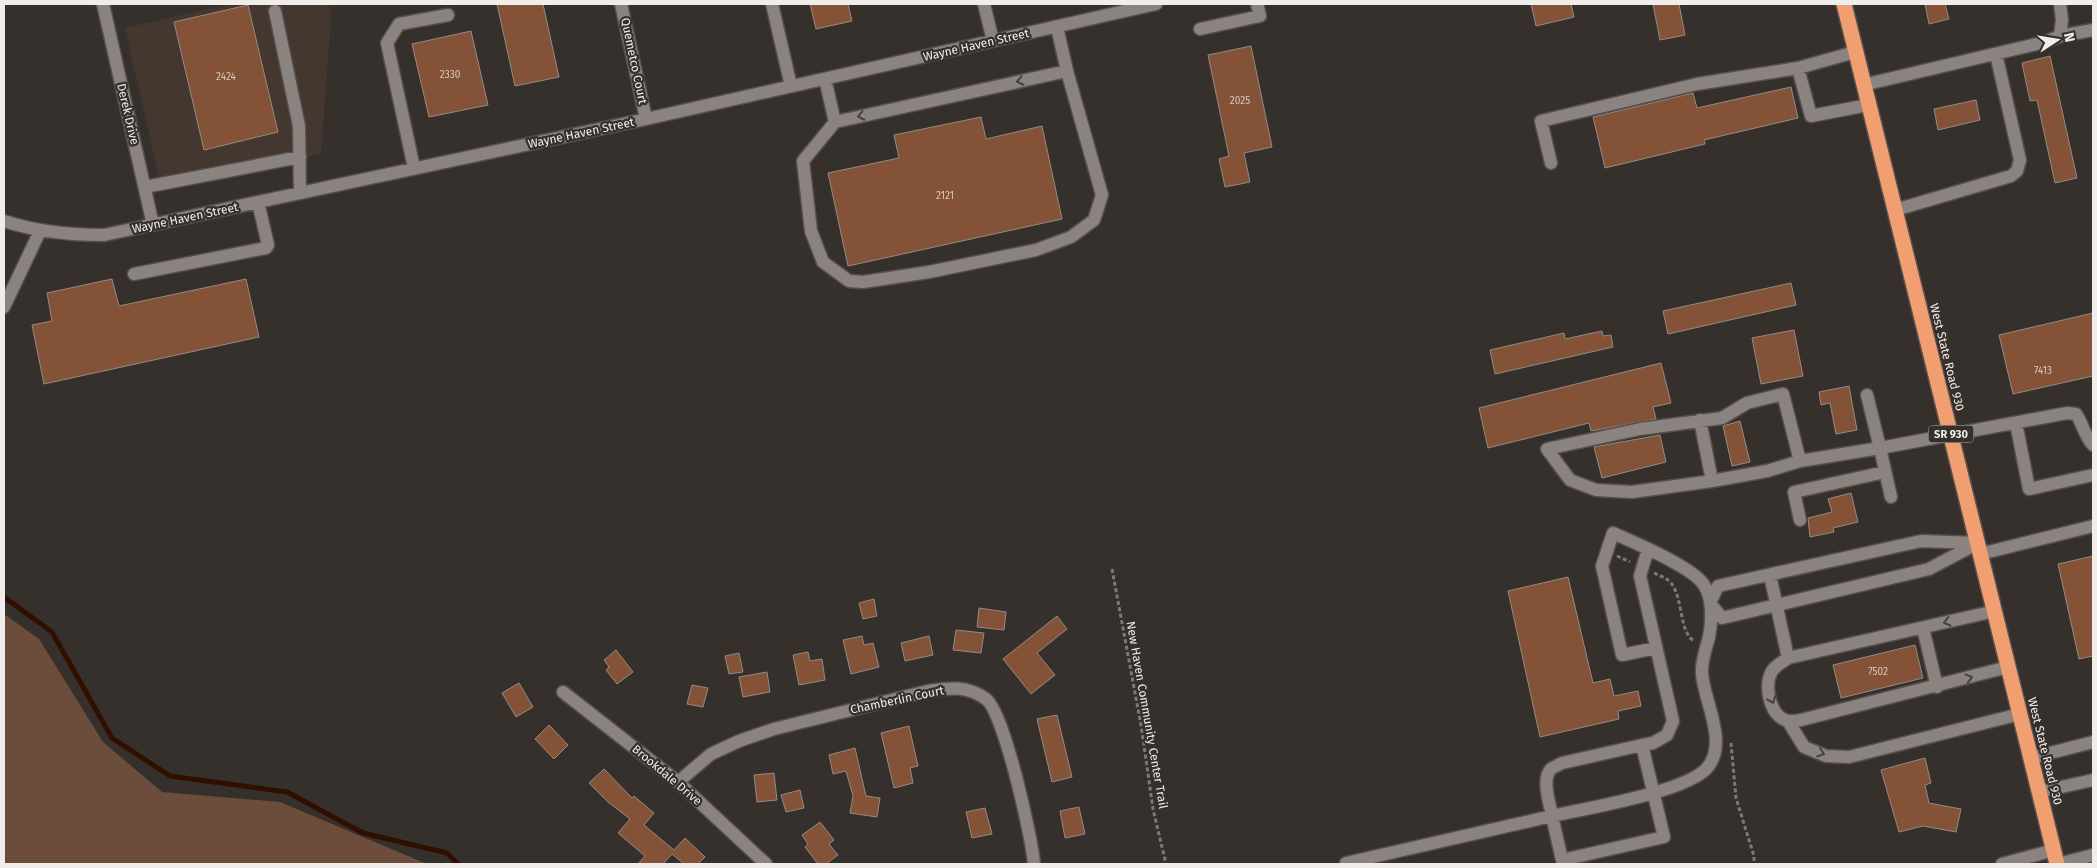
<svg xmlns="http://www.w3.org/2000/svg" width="2097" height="868" font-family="'Fira Sans',sans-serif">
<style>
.built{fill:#433730}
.green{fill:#6c4d3c}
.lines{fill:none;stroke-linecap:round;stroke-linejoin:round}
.stream{stroke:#300f00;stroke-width:5}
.building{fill:#845337;stroke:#928b87}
.minor-casing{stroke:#554f4d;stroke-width:15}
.highway-casing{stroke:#554f4d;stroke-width:18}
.path{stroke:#7e7976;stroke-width:3;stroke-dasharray:4 2.5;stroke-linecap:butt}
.minor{stroke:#8a837f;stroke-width:12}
.highway{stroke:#f19e70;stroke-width:15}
.oneway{stroke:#47413d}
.labels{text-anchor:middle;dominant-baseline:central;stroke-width:4.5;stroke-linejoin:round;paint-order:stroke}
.number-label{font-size:10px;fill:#d6c6be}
.shield{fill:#36302d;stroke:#b9b4b2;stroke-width:1}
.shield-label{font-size:11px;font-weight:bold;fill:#f1edeb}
.street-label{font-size:12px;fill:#f1edeb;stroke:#36302d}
</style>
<rect width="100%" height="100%" fill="#36302d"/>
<path class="built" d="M229,4H328L331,18L321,154L162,191L125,28Z"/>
<path class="green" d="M4,614L39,639L103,742L162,792L280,802L427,864H4Z"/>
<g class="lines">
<path class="stream" d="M4,597L52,632L112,738L170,776L287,792L363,833L447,853L458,864"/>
</g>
<path class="building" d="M497,4H543L559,77L515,86Z
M810,4H848L852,21L816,29Z
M1531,4H1571L1574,17L1536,26Z
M1653,4H1679L1685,35L1660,40Z
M1925,4H1945L1949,19L1929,24Z
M248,5L278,132L204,150L174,22Z
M471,31L488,105L429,117L412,44Z
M1251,46L1272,147L1244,153L1250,182L1225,187L1219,159L1229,156L1208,55Z
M2050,56L2077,178L2055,183L2037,100L2030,101L2022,63Z
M1791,87L1798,118L1704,140L1705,144L1605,168L1593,117L1693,93L1697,108Z
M1976,100L1980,120L1938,130L1934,109Z
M981,117L986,139L1042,126L1062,219L848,266L828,173L899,158L894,135Z
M112,279L119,306L246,279L259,337L44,384L32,325L52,321L47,293Z
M1791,283L1796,305L1668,334L1663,311Z
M2093,313V376L2013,394L1999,335Z
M1794,330L1803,376L1761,384L1752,338Z
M1602,331L1603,336L1611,335L1613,347L1495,374L1490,350L1564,333L1565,339Z
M1661,363L1671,403L1653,407L1656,419L1591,431L1589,423L1488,448L1479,408Z
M1849,386L1857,430L1836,434L1830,403L1821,405L1819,392Z
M1740,421L1750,462L1732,466L1723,426Z
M1660,435L1666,462L1602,478L1594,447Z
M1851,493L1858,522L1833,528L1834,532L1810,537L1808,518L1832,512L1828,499Z
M2093,556V656L2079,659L2058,564Z
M1568,577L1593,683L1610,679L1614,696L1638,691L1641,706L1618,711L1619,719L1540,737L1508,591Z
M874,599L877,616L863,619L859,603Z
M979,608L1006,612L1004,630L977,627Z
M1057,616L1067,629L1037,653L1055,675L1031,694L1003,659Z
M956,630L984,633L981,653L953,650Z
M862,636L864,645L873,643L879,667L851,674L843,640Z
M929,636L933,655L905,661L901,643Z
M1915,645L1923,678L1841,698L1833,665Z
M616,650L633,672L617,684L606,670L609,667L604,660Z
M808,652L810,661L822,659L825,680L799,685L793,655Z
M739,653L743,672L729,674L725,656Z
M767,672L770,692L743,697L739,677Z
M519,683L533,707L516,717L502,693Z
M692,685L708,688L703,707L687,704Z
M1057,715L1072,777L1052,782L1037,719Z
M549,725L568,745L554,759L535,739Z
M909,726L918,766L910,768L913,783L894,788L881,733Z
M855,748L866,796L880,798L877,817L850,813L853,796L846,771L833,774L829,755Z
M1925,758L1931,783L1925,785L1929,803L1961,809L1956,832L1923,826L1899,832L1881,770Z
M604,769L632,798L634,796L654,813L644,825L674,850L685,838L705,857L698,864H684L672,854L663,864H638L645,856L618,833L630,819L608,802L589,783Z
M774,773L777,800L757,802L754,775Z
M800,790L804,808L786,812L781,795Z
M1079,807L1085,834L1065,838L1060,811Z
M985,808L992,834L972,838L966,812Z
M820,822L834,840L829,844L838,855L826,864H818L805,847L808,844L802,835Z"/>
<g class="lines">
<defs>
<path id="minor" d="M103,4L153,225
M621,4L646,119
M772,4L791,86
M984,4L993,41
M275,11L299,126L300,193
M1057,27L1067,71L1102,195L1094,220L1071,237L1036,250L929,272L863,282L849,281L823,262L811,231L803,161L835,122L1067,71
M1200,29L1260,16L1257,4
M2060,36L2093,30
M1855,52L1798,68L1811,116L1868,105
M825,79L835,122
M1863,85L2045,42L2060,36L2062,20L2060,4
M1551,163L1541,121L1697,84L1798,68
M414,168L387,43L399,24L448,15
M145,187L300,157
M1895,210L2011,176L2017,171L2020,160L1996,54
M4,221C37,232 69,235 104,235L646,119L1156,4
M134,274L266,248L268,245L258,202
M4,307L40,231
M1700,420L1712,481
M2016,423L2029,489L2093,475
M1800,461L1783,394L1747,403L1722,418L1640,429L1547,449L1570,480L1596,490L1632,492L1712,481L1767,471L1800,461L1880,448L1867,395
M1891,497L1880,448L2067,413L2076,414C2083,424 2085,437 2093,445
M1800,520L1794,492L1885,472
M1921,541L1978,543L1929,569L1722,618L1710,603L1718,586Z
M1980,554L2093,526
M1770,575L1788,658
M1995,611L1788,658C1783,662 1775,666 1772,671C1764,685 1769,713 1785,720C1790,722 1796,721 1801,720L2008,667
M1923,628L1937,687
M563,692L678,782L766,864
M1788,721L1804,747L1826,756L1849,757L2020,714
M1642,745L1653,743L1667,735L1673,721L1640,576L1648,549
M2031,758L2093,742
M678,782L711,754L739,741L774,729L928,691C950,688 967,685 986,699C1004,712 1032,838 1034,864
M2039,792L2093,780
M1346,863L1552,816L1562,860L1664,837L1642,745L1562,763C1558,765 1554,767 1551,769C1541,779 1550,804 1552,816C1588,808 1678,793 1704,771C1731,747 1704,702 1702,674C1701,661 1706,649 1709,637C1712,622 1713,598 1704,585C1693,567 1633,542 1613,533L1602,566L1622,655L1656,648
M2002,864L2054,850
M2058,864L2093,855"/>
<path id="highway" d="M1844,4L2057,864"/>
</defs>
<use href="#minor" class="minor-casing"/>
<use href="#highway" class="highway-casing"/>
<path class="path" d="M1617,556L1630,562
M1112,569L1141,725L1153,809L1166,864
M1654,573C1660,576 1667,578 1671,583C1683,597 1679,632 1694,641
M1731,743L1736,798L1754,856V864"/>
<use href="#minor" class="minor"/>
<use href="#highway" class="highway"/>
</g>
<defs><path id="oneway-chevron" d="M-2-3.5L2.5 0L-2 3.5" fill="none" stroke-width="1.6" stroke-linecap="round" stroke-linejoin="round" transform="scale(1.25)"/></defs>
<g class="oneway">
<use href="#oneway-chevron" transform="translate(1020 81) rotate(168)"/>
<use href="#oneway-chevron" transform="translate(861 116) rotate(168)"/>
<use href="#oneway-chevron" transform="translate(1947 622) rotate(166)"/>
<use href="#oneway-chevron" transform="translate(1969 678) rotate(-15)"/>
<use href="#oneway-chevron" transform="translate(1772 700) rotate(69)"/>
<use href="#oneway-chevron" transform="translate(1821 753) rotate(19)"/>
</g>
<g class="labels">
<g class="number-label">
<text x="450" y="75">2330</text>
<text x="226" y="77">2424</text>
<text x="1240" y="101">2025</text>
<text x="945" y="196">2121</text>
<text x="2043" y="371">7413</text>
<text x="1878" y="672">7502</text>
</g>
<rect class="shield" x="1928.5" y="425.5" width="45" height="17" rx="4"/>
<g class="shield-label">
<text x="1951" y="434">SR 930</text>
</g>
<g class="street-label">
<text transform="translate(976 45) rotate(-13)">Wayne Haven Street</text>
<text transform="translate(634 61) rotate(78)">Quemetco Court</text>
<text transform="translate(128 114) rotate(77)">Derek Drive</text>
<text transform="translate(581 133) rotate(-12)">Wayne Haven Street</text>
<text transform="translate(185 218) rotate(-12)">Wayne Haven Street</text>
<text transform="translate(1947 357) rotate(76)">West State Road 930</text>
<text transform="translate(897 700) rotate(-12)">Chamberlin Court</text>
<text transform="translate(1147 715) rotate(80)">New Haven Community Center Trail</text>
<text transform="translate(2045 751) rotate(76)">West State Road 930</text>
<text transform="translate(667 775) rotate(40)">Brookdale Drive</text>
</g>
</g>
<rect width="2097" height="868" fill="none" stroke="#f1edeb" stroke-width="10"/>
<g transform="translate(2057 40) rotate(78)" stroke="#36302d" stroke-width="4" paint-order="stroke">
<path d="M0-4L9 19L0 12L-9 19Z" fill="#f1edeb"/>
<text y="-8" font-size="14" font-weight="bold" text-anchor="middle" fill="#f1edeb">N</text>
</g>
</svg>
